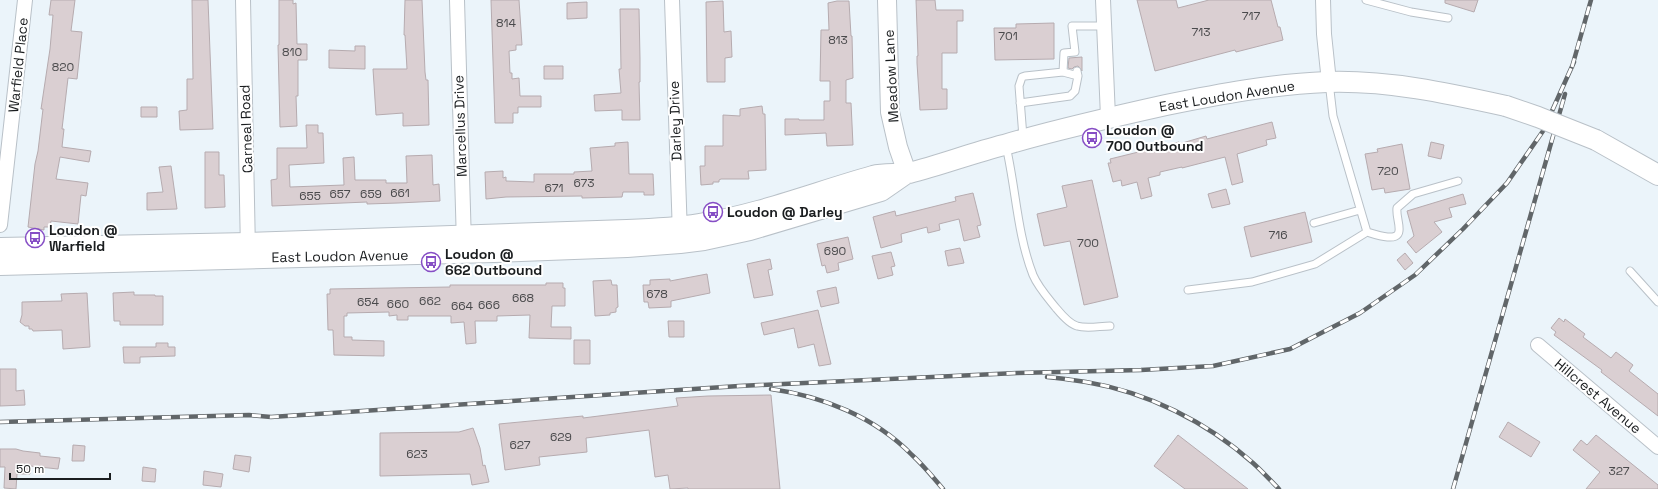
<svg xmlns="http://www.w3.org/2000/svg" width="1658" height="489" font-family="'Space Grotesk',sans-serif">
<style>
.building{fill:#dacfd2;stroke:#b6abaf}
.lines{fill:none;stroke-linecap:round;stroke-linejoin:round}
.service-casing{stroke:#b9c1c8;stroke-width:9}
.minor-casing{stroke:#b9c1c8;stroke-width:16}
.tertiary-casing{stroke:#b9c1c8;stroke-width:20}
.secondary-casing{stroke:#b9c1c8;stroke-width:22}
.service{stroke:#fff;stroke-width:7}
.minor{stroke:#fff;stroke-width:14}
.tertiary{stroke:#fff;stroke-width:18}
.secondary{stroke:#fff;stroke-width:20}
.rail-casing{stroke:#616669;stroke-width:4.5}
.rail{stroke:#fff;stroke-width:3;stroke-dasharray:9;stroke-linecap:butt}
.secondary-bridge-casing{stroke:#b9c1c8;stroke-width:22;stroke-linecap:butt}
.secondary-bridge{stroke:#fff;stroke-width:20}
.labels{text-anchor:middle;dominant-baseline:central;stroke-width:4;stroke-linejoin:round;paint-order:stroke}
.number-label{font-size:12px;fill:#4a4a4c}
.street-label{font-size:14px;fill:#1a1d1f;stroke:#fff}
.poi-label{font-size:14px;font-weight:bold;fill:#1a1d1f;stroke:#fff;text-anchor:start}
</style>
<rect width="100%" height="100%" fill="#ebf4fa"/>
<path class="building" d="M51,0H75L71,31L82,32L77,79L68,78L62,129H64L62,147L91,151L89,162L60,157L56,179L88,183L86,196L81,195L78,224L51,221L50,227H44V230L28,227L35,164L38,151L43,109H41L50,49L53,15H49Z
M192,0H208L213,129L180,130L179,111L187,110V79H193Z
M279,0H293V4L296,3L297,44H307V60H298V96H296L297,126L280,127L278,45H279Z
M405,0H422L425,72L426,80H428L429,125L403,126V113L376,115L373,69H407L405,35H404Z
M491,0H519L522,45H516V50L509,51L510,73H512V79L519,78L520,96H541V107H518V113H513V123H495Z
M916,0H935L936,10H963V21H957V53H942V89H947V109L920,110L917,63V56H918Z
M1137,0H1176L1178,8L1209,0H1271L1278,27H1280L1283,40L1236,52L1235,50L1155,71Z
M1445,0H1478L1474,12L1445,3Z
M723,1L724,32L731,31L732,57L725,58V82H707L706,2Z
M837,1H849L851,36H852L853,78L846,80V103H851L853,145L827,146L826,133L785,135V119H799V120H824V101H830V81H820L821,30H829L828,3Z
M587,2V18L567,19V3Z
M620,9H639L640,59V82H639L640,120H622V110L595,111L594,95L621,93L619,69H621Z
M1054,23V59L995,60L994,28H1016V24Z
M355,46H365V69L329,68V50L355,51Z
M1082,57V71L1078,66L1074,67L1072,69L1068,68L1069,58Z
M544,66H563V79H544Z
M762,106L763,114H765L766,170L748,171L749,179H721L719,180V182H713V184L701,185L700,166H705V146H723V115L740,116V109Z
M141,107H157V117H141Z
M1272,122L1276,138L1266,140L1267,145L1237,154L1243,182L1232,185L1225,157L1182,168V167L1160,172V175L1148,178L1152,196L1141,199L1137,182L1122,186L1121,180L1113,182L1108,163H1111L1110,159L1179,142V144L1206,136L1207,139Z
M306,125H318V133H323L324,163L289,165L290,187L344,185L343,158L354,157L355,180H386V183H407L406,156L432,155L433,185L439,184L440,201L398,203L367,204V202L272,206L271,180L277,179V148H307Z
M628,142L629,174H653L654,195H644V192H623L622,197L582,198V196L506,197L486,199L485,172L503,171V178L506,177V181L534,182V174H574V172L592,171L590,148L615,146V143Z
M1431,142L1444,145L1441,159L1428,156Z
M1402,144L1410,189L1385,193L1384,188L1372,190L1365,154L1378,152L1377,149Z
M205,152H219V175H224L225,207L205,208Z
M171,166L177,209L147,210V193L163,192L159,167Z
M1092,180L1118,297L1084,305L1070,241L1044,246L1037,214L1067,207L1062,186Z
M1226,189L1230,204L1212,208L1208,194Z
M973,193L981,225L977,226L980,237L964,241L959,219L939,224L940,230L928,233L927,227L901,234L902,242L881,248L873,217L895,211L896,216L956,201L955,197Z
M1463,194L1466,204L1449,208L1452,217L1434,222L1442,232L1416,253L1407,242L1414,236L1407,211Z
M1305,212L1312,242L1251,257L1244,227Z
M848,237L853,259L838,263L839,270L827,273L825,265L822,266L817,244Z
M960,248L964,263L948,266L945,251Z
M891,252L895,266L891,267L893,275L878,279L872,256Z
M1405,253L1413,263L1405,270L1397,260Z
M770,259L772,269L768,270L773,295L754,298L747,264Z
M707,274L710,293L671,301V307L649,308L648,302H644L643,285H650V280L670,279V281Z
M611,280L612,285H617L618,307L616,308V312L610,313V315L595,316L593,281Z
M546,283H563V288H565V306H552L551,327H571V339L529,338L530,315L497,316V321H475L476,343L466,344L464,322L451,323V316H408V320H397V315L389,316V312L347,313V316H344V337H352V340L384,341V356L334,355L333,330H328L327,294H330V289L450,287V285H546Z
M836,287L839,303L821,307L817,291Z
M134,292V295H155V296H163V325H120V321H114L113,293Z
M87,293L90,347L63,349L62,330L33,331L32,329H29V326H25L20,322L22,315V302L62,301L61,294Z
M818,310L831,364L819,366L814,344L798,348L794,328L764,335L761,323Z
M1559,318L1564,322L1565,319L1585,334L1583,337L1611,358L1616,352L1633,365L1629,371L1658,394V416L1601,372L1602,370L1554,335L1556,332L1551,328Z
M668,321H684V337H669Z
M574,340H590V364H574Z
M156,343H168V347H175V356L140,357V363H124L123,347H156Z
M0,369H16V391L24,390L25,405L0,406Z
M771,395L780,489H688V488L670,489L668,475L655,477L649,430L586,438L587,452L539,457L540,465L505,470L499,424L583,416V418L678,406L676,398L708,396Z
M1508,422L1540,442L1531,457L1499,437Z
M473,428L480,448L483,466L485,465L489,482L472,485L470,474L380,476V433L459,432Z
M1178,435L1248,489H1185L1154,466Z
M1596,435L1658,485V489H1586L1600,472L1573,450L1581,440L1587,445Z
M73,445L85,446L84,461H72Z
M0,449H16L23,451L40,453V456L60,458L58,469L30,466V474H17L16,489L4,488L5,467H0Z
M235,455L251,457L249,472L233,469Z
M143,467L156,469L155,482L142,481Z
M204,471L223,474L221,487L203,485Z"/>
<g class="lines">
<defs>
<path id="service" d="M1366,0L1411,12L1448,18
M1063,72L1078,76L1077,71
M1020,103L1070,96L1075,91L1078,76
M1023,137L1019,86L1022,77L1025,76L1063,72L1064,53L1075,52L1072,26H1104
M1006,146C1016,189 1017,234 1033,275C1038,287 1048,298 1056,308C1061,314 1069,324 1077,326C1087,329 1100,326 1110,326
M1314,223L1360,210
M1367,232C1374,234 1398,243 1399,231C1400,224 1396,216 1397,208L1413,194L1458,181
M1630,271L1658,302
M1188,290L1252,282L1315,264L1367,232L1333,116L1329,82"/>
<path id="minor" d="M243,0L248,251
M457,0L464,244
M672,0L680,235
M1103,0L1108,117
M1323,0L1324,34L1329,82
M0,225L25,0
M1538,345L1658,447"/>
<path id="tertiary" d="M887,0L890,112L898,147L907,173"/>
<path id="secondary" d="M1596,140L1658,175
M0,248L249,243L627,230C651,229 675,228 699,224C758,215 816,192 873,176C885,173 897,175 909,173C941,165 972,153 1004,145C1058,129 1112,117 1166,105C1220,94 1273,84 1327,82C1387,80 1447,93 1506,106
M0,265L494,252L627,247L680,243L704,240L750,230L881,191L907,173"/>
</defs>
<use href="#service" class="service-casing"/>
<use href="#minor" class="minor-casing"/>
<use href="#tertiary" class="tertiary-casing"/>
<use href="#secondary" class="secondary-casing"/>
<use href="#service" class="service"/>
<use href="#minor" class="minor"/>
<use href="#tertiary" class="tertiary"/>
<use href="#secondary" class="secondary"/>
<defs>
<path id="rail" d="M1572,67L1591,0
M1047,377C1060,378 1073,380 1086,382C1147,392 1207,422 1253,463C1262,471 1270,480 1279,489
M771,389C822,396 875,417 912,455C923,465 933,477 943,489
M0,422L249,415L271,417L739,386L1017,373L1141,370L1213,366L1290,349L1360,313L1415,275L1463,229L1507,183L1543,131L1574,62
M1453,489L1565,94"/>
</defs>
<use href="#rail" class="rail-casing"/>
<use href="#rail" class="rail"/>
<defs>
<path id="secondary-bridge" d="M1506,106L1538,117L1596,140"/>
</defs>
<use href="#secondary-bridge" class="secondary-bridge-casing"/>
<use href="#secondary-bridge" class="secondary-bridge"/>
</g>
<defs>
<symbol id="bus-ring" viewBox="-11 -11 22 22"><circle r="9.5" fill="#fff" stroke="#864ec5" stroke-width="1.5"/><path d="M-5-6H5V4H4V6H2V4H-2V6H-4V4H-5ZM-3.5-4V0h7V-4ZM-3.5 1.2v1.5H-2V1.2ZM2 1.2v1.5H3.5V1.2Z" fill="#864ec5"/></symbol>
</defs>
<g fill-rule="evenodd">
<use href="#bus-ring" x="1081" y="127" width="22" height="22"/>
<use href="#bus-ring" x="702" y="201" width="22" height="22"/>
<use href="#bus-ring" x="24" y="227" width="22" height="22"/>
<use href="#bus-ring" x="420" y="251" width="22" height="22"/>
</g>
<g class="labels">
<g class="number-label">
<text x="1251" y="16">717</text>
<text x="506" y="23">814</text>
<text x="1201" y="32">713</text>
<text x="1008" y="36">701</text>
<text x="838" y="40">813</text>
<text x="292" y="52">810</text>
<text x="63" y="67">820</text>
<text x="1388" y="171">720</text>
<text x="584" y="183">673</text>
<text x="554" y="188">671</text>
<text x="400" y="193">661</text>
<text x="340" y="194">657</text>
<text x="371" y="194">659</text>
<text x="310" y="196">655</text>
<text x="1278" y="235">716</text>
<text x="1088" y="243">700</text>
<text x="835" y="251">690</text>
<text x="657" y="294">678</text>
<text x="523" y="298">668</text>
<text x="430" y="301">662</text>
<text x="368" y="302">654</text>
<text x="398" y="304">660</text>
<text x="489" y="305">666</text>
<text x="462" y="306">664</text>
<text x="561" y="437">629</text>
<text x="520" y="445">627</text>
<text x="417" y="454">623</text>
<text x="1619" y="471">327</text>
</g>
<g class="street-label">
<text transform="translate(18 65) rotate(-84)">Warfield Place</text>
<text transform="translate(891 76) rotate(-93)">Meadow Lane</text>
<text transform="translate(1227 96) rotate(-9)">East Loudon Avenue</text>
<text transform="translate(675 121) rotate(-92)">Darley Drive</text>
<text transform="translate(460 126) rotate(-92)">Marcellus Drive</text>
<text transform="translate(246 129) rotate(-92)">Carneal Road</text>
<text transform="translate(340 256) rotate(-1)">East Loudon Avenue</text>
<text transform="translate(1598 396) rotate(40)">Hillcrest Avenue</text>
</g>
<g class="poi-label">
<text x="1106" y="130">Loudon @<tspan x="1106" dy="16">700 Outbound</tspan></text>
<text x="727" y="212">Loudon @ Darley</text>
<text x="49" y="230">Loudon @<tspan x="49" dy="16">Warfield</tspan></text>
<text x="445" y="254">Loudon @<tspan x="445" dy="16">662 Outbound</tspan></text>
</g>
</g>
<path d="M10 473v6h100v-6" fill="none" stroke="#1a1d1f" stroke-width="2"/>
<text x="16" y="473" font-size="12" fill="#1a1d1f" stroke="#ffffff" stroke-width="3" paint-order="stroke">50 m</text>
</svg>
